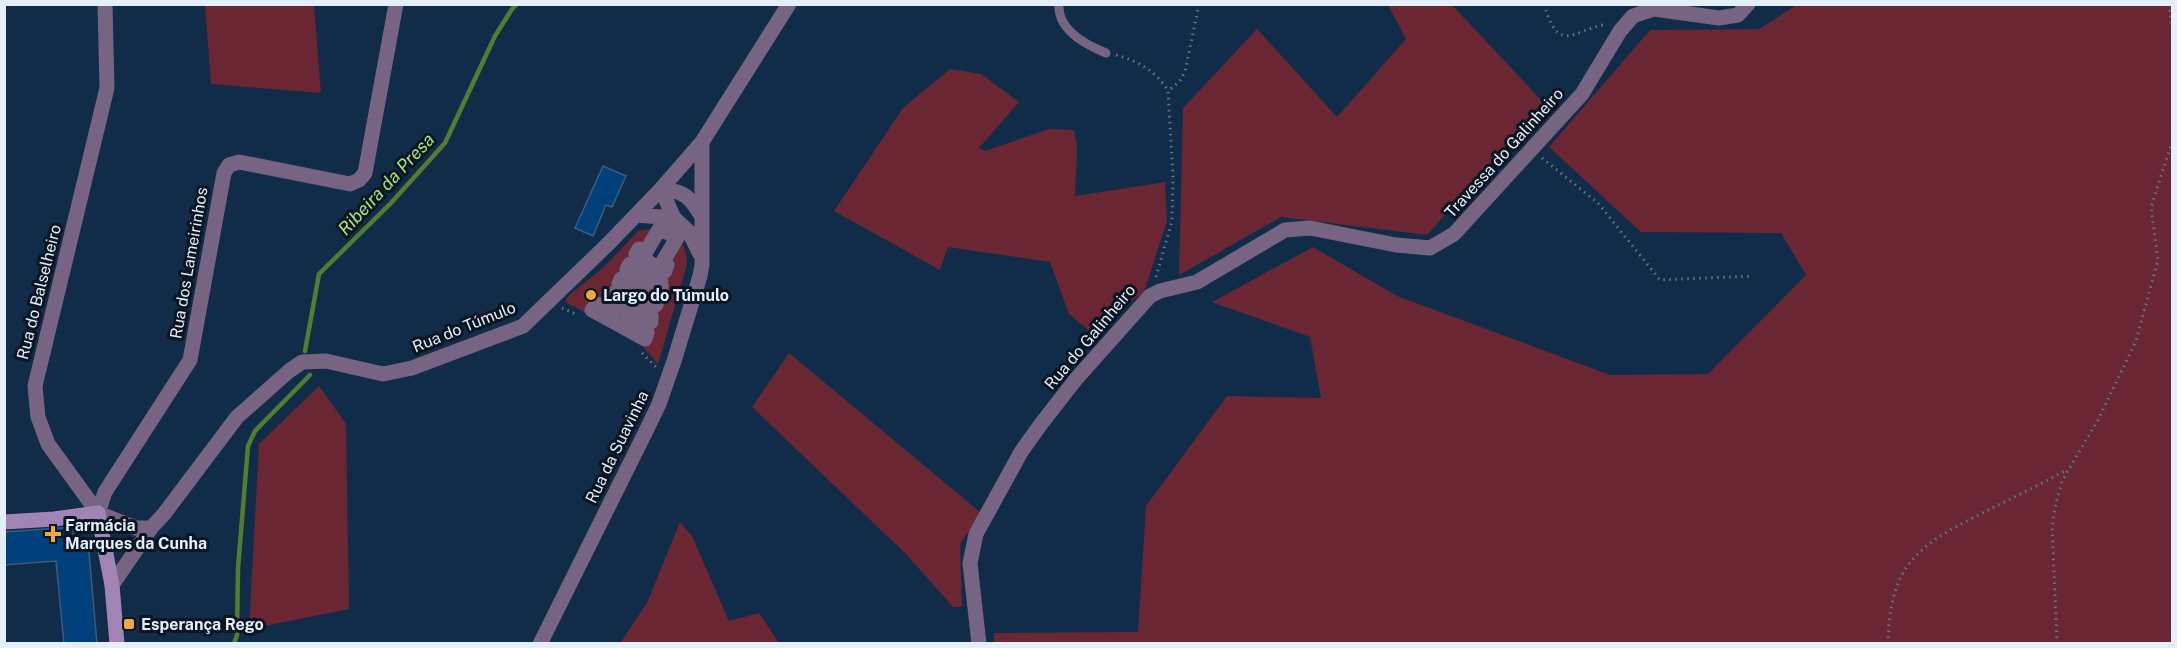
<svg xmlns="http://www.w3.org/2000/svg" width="2177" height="648" font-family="'Public Sans',sans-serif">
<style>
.green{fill:#6a2632;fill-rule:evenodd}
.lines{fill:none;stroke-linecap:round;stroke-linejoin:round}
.stream{stroke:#547c2f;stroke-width:4.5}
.building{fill:#00417c;stroke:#3e5a7a;stroke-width:1.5}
.path{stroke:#60758c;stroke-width:3;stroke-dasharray:1.5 4.5;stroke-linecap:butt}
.lane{stroke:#776483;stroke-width:9}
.street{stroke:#776483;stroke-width:15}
.secondary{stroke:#a183b4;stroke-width:15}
.poi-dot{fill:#efa73e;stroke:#091521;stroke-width:2}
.labels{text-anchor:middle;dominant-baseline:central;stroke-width:6;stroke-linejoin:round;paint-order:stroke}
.street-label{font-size:16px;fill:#e5effb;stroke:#091521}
.poi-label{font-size:16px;font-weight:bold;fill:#e5effb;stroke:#091521;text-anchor:start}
.water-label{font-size:18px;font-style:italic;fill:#aae27b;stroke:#091521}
</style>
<rect width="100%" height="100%" fill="#112c49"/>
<path class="green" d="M205,5H314L321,93L211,84Z
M1388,5H1452L1544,103L1427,235L1281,217L1179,275L1183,108L1257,29L1337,117L1406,39Z
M1797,5H2172V643H994V633L1138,632L1146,506L1227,396L1321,398L1310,337L1212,302L1313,247L1397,296L1610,375L1708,374L1806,275L1781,233L1641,232L1549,147L1650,30L1759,29Z
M950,69L981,74L1019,102L979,148L985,151L1049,129L1074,130L1077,147L1075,196L1165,182L1167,221L1144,292L1091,332L1069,314L1050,262L948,247L940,270L834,211L903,108Z
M661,227C679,237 686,242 687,264L658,364L637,340L565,302L568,296L604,267L638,231ZM660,228L677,238L645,339L597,304L638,275Z
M789,353L981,513L960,544L962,607H953L906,554L752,407Z
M319,386L346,424L349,609L249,629L259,444Z
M680,522L692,536L729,621L759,613L779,643H620L647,603Z"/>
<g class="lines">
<path class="stream" d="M305,351L319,274L391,203L445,143L495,36L512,9L517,4
M234,644L237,635L238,568L248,446L255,431L310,375"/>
</g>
<path class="building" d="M603,166L626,176L612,207L606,205L593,236L575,228Z
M73,527L74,542L88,541L97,644H64L56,561L4,565V532Z"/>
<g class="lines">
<path class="path" d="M1544,4C1559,55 1571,31 1607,24
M2169,4L2172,27
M1116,55C1138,61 1156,71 1168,91
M1542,158L1598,203L1660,280L1753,276
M1156,277L1172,221L1173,177L1168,91L1179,82L1185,72L1199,4
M562,308L578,315
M642,353L656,367
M1888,644C1889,617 1891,591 1906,568C1926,539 1962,524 1992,508C2017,496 2042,483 2067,470
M2057,644L2052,526L2056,503L2062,481L2098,420L2136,341L2158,260L2151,207L2172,142"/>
<path class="lane" d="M1059,4C1057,30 1086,45 1106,53"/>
<path class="street" d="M105,4L107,88L35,386L38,417L48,444L98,513L136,528H151
M636,215L674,218
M660,228L677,238L662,263L667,265L665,271L654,265L648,275L661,282V288L646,280L641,290L657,299L656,305L638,296L633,306L651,316V322L631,311L626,321L647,333L645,339L592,310L597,304L613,313L618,304L610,299L613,294L623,300L628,290L619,284L621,279L632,285L638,275L627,269L630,264L641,271L647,260L636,254L639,249L645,253Z
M700,254L689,232L674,218L661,189C685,191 690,197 702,217
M98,513L105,492L190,360L224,173L229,165L239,162L350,184L359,180L365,173L396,4
M112,585L151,528L164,514L237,417L289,371L302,362L326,361L383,374L412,368L523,326L609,243L661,189L702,142L789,4
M540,644L646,431L659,404L674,361L700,276L702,265V142
M979,644L970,563L976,534L1021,452L1041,424L1076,379L1150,296L1160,291L1197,282L1285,230L1310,228L1396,245L1430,248L1454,234L1582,94L1620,31L1633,16L1654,9L1719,18L1738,15L1748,4"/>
<path class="secondary" d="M4,522L54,519L98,513L112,585L117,644"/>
</g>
<g class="poi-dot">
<circle cx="591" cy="295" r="6"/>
<path d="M50 525h6v6h6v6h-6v6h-6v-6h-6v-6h6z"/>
<rect x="123" y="618" width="12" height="12" rx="3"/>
</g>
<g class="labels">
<g class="street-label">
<text transform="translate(1504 153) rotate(-48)">Travessa do Galinheiro</text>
<text transform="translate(189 263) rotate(-80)">Rua dos Lameirinhos</text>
<text transform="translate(39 292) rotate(-76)">Rua do Balselheiro</text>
<text transform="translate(464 327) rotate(-22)">Rua do Túmulo</text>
<text transform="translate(1090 337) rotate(-50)">Rua do Galinheiro</text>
<text transform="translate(617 447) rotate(-64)">Rua da Suavinha</text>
</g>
<g class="poi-label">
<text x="603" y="295">Largo do Túmulo</text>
<text x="65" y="525">Farmácia<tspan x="65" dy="18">Marques da Cunha</tspan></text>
<text x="141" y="624">Esperança Rego</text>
</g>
<g class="water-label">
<text transform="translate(386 184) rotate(-47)">Ribeira da Presa</text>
</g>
</g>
<rect width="2177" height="648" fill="none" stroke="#e5effb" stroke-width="12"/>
</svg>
